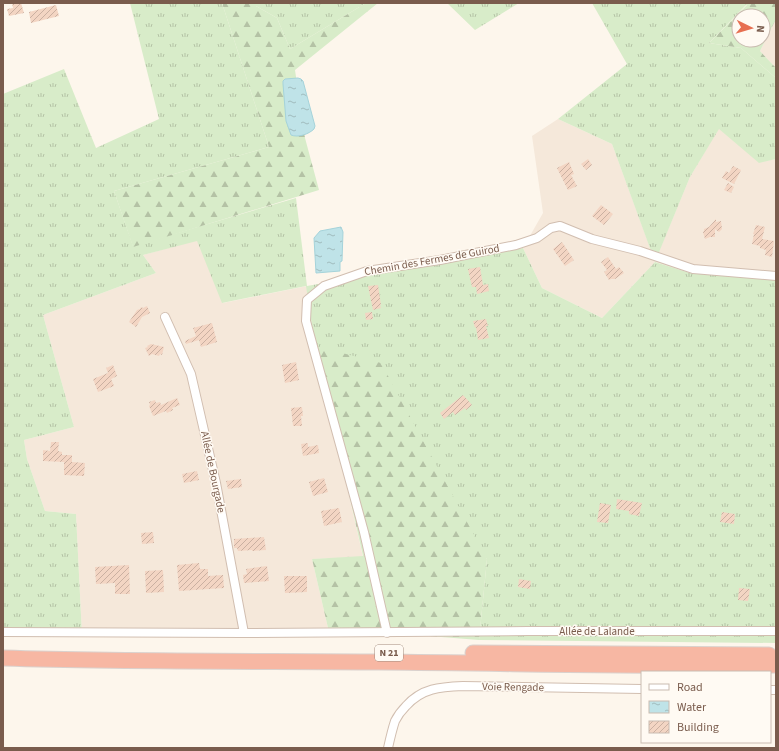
<svg xmlns="http://www.w3.org/2000/svg" width="779" height="751" font-family="'Source Sans 3',sans-serif">
<style>
.residential{fill:#f5e8da}
.grass{fill:url(#grass-tufts)}
.forest{fill:url(#forest-firs);fill-rule:evenodd}
.water{fill:url(#water-ripples);stroke:#a5d3da}
.building{fill:url(#building-hatch)}
.lines{fill:none;stroke-linecap:round;stroke-linejoin:round}
.street-casing{stroke:#d1beb0;stroke-width:10}
.highway-casing{stroke:#dad1cd;stroke-width:17}
.street{stroke:#fff;stroke-width:8}
.highway{stroke:#f7b7a3;stroke-width:15}
.labels{text-anchor:middle;dominant-baseline:central;stroke-width:3;stroke-linejoin:round;paint-order:stroke}
.shield{fill:#fffaf3;stroke:#a28b7f;stroke-width:1}
.shield-label{font-size:10px;font-weight:bold;fill:#7a5c4d}
.street-label{font-size:11px;fill:#7a5c4d;stroke:#fffaf3}
</style>
<defs>
<pattern id="grass-tufts" width="24" height="20" patternUnits="userSpaceOnUse"><rect width="24" height="20" fill="#d8ecc9"/><path d="M3 7l-1-3M5 7V3M7 7l1-3M15 17l-1-3M17 17v-4M19 17l1-3" fill="none" stroke="#b4c2a5"/></pattern>
<pattern id="forest-firs" width="22" height="20" patternUnits="userSpaceOnUse"><rect width="22" height="20" fill="#d8ecc9"/><path d="M5 1l3.5 6h-7zM16 11l3.5 6h-7z" fill="#b4c2a5"/></pattern>
<pattern id="water-ripples" width="26" height="14" patternUnits="userSpaceOnUse"><rect width="26" height="14" fill="#bfe3e8"/><path d="M2 4q2-2 4 0t4 0M15 11q2-2 4 0t4 0" fill="none" stroke="#a0bbbe"/></pattern>
<pattern id="building-hatch" width="6" height="6" patternUnits="userSpaceOnUse"><rect width="6" height="6" fill="#f3d5c3"/><path d="M-1 1l2-2M0 6l6-6M5 7l2-2" fill="none" stroke="#cab0a1"/></pattern>
</defs>
<rect width="100%" height="100%" fill="#fdf6ec"/>
<path class="residential" d="M776,19V68L760,51Z
M558,119L612,144L655,261L690,177L719,128L759,162L776,159V280L690,273L655,262L602,318L542,288L523,248L543,213L532,136Z
M197,240L223,303L307,286L315,346L363,557L312,559L328,628L82,635L76,514L45,511L27,459L24,440L74,427L43,315L156,273L143,255Z"/>
<path class="grass" d="M130,3H222L269,147L114,191L133,246L296,198L307,286L523,248L542,288L602,318L655,262L612,144L558,119L627,64L592,3H745L747,4L709,43L741,48L776,78V159L759,163L719,129L690,177L655,262L690,273L776,280V643L479,640L487,559L315,346L306,286L222,303L197,241L143,255L156,273L43,315L74,427L24,440L27,459L45,511L76,514L82,635L3,627V94L64,69L96,148L159,119Z
M256,3H366L290,49L277,18L256,6Z
M447,3H519L475,30Z"/>
<path class="forest" d="M222,3H256V6L277,18L290,49L366,3H378L295,70L305,138L319,190L133,247L114,191L269,147Z
M745,3H776V19L760,51L776,68V78L741,48L709,43L747,5ZM739,16H763V40H739Z
M315,346L381,363L487,559L479,640L328,628L312,559L363,556Z"/>
<path class="water" d="M298,78L301,79L303,81L315,126L314,129C309,134 298,138 291,135L286,121L283,84V81L285,79Z
M341,227L343,232L342,261L340,262V271L316,273L314,238L320,231Z"/>
<path class="building" d="M12,3H21L24,13L9,16L7,9L13,8Z
M56,5L59,16L31,23L29,12Z
M588,159L592,165L586,170L581,164Z
M569,162L574,174L571,175L577,186L568,190L557,168Z
M733,166L741,170L734,184L722,178L726,171L729,173Z
M728,183L734,187L731,193L724,190Z
M601,205L613,214L604,225L592,216Z
M716,219V222L721,221L722,229L719,232L715,229V237H710L705,239L703,232L704,231V229L709,227Z
M756,225L765,227L762,239L774,241L772,257L765,255L766,250L760,248V246L752,244L754,234H753Z
M562,242L574,260L565,266L553,249Z
M608,257L616,269L619,267L624,273L615,279H611L609,280L604,272L607,270L601,262Z
M480,267L483,285L488,284L489,291L477,294L476,287H472L468,269Z
M378,285L381,305H380L381,308L373,310L368,286Z
M147,306L150,313L142,317L136,327L129,322L137,310L140,309L141,307L143,308Z
M372,312L373,319L366,320L365,313Z
M486,319L488,326H486L489,338L478,340L476,327L475,328L473,321Z
M212,323L217,342L201,347L199,340L186,344L185,341L196,336L193,328Z
M151,344L164,347L162,355L160,354L159,356L152,354L149,356L145,348L148,347L147,346Z
M296,362L299,380L285,383L282,365Z
M113,365L117,376L111,379L114,386L98,392L93,379L108,373L106,368Z
M463,395L472,405L466,410L465,408L455,415L453,412L444,419L440,413Z
M177,398L180,405L172,408L173,410L167,413L166,411L153,416L149,406L150,405L149,402L155,400L156,403L160,402L161,405Z
M302,407L303,416H301L302,426H293L291,408Z
M51,442H59L58,451L62,452V455H72V462L85,463L84,476L64,475V462L43,461V450L50,451Z
M308,443V447L318,445L319,453L303,456L301,444Z
M197,471L199,480L184,483L182,474Z
M324,478L328,492L313,496L309,482Z
M241,479L242,487L228,489L226,481Z
M617,499L642,503L639,516L629,514V511L616,509Z
M600,503L611,505L608,523L597,522Z
M339,508L342,522L324,526L321,511Z
M722,512L735,514L734,524L720,522Z
M153,532L154,543L142,544L141,533Z
M264,537L266,550L252,551V550L238,551L237,548H234V539Z
M199,563L200,569H208V576L223,575L224,588L179,591L177,565Z
M129,565L130,594H115V583L96,584L95,567Z
M267,566L269,581L244,583L243,575L247,574L246,569Z
M163,570L164,592L146,593L145,571Z
M284,576H307V592L285,593Z
M519,579L531,581L530,589L518,587Z
M739,588L750,589L748,601L738,600Z"/>
<g class="lines">
<defs>
<path id="street" d="M165,317L191,374L216,483L244,633
M3,632L244,633L528,631H776
M387,633L364,532L306,321L307,300L324,286L367,271L440,260L516,245L537,238L551,228L560,226L592,239L640,251L693,269L776,276
M770,690H776
M388,748C390,739 392,730 395,721C398,715 402,710 406,706C422,688 440,687 463,686L642,689"/>
<path id="highway" d="M473,653L769,655
M3,658C129,662 254,661 380,662C512,663 644,667 776,665"/>
</defs>
<use href="#street" class="street-casing"/>
<use href="#highway" class="highway-casing"/>
<use href="#street" class="street"/>
<use href="#highway" class="highway"/>
</g>
<g class="labels">
<rect class="shield" x="375" y="645" width="28" height="16" rx="3"/>
<g class="shield-label">
<text x="389" y="653">N 21</text>
</g>
<g class="street-label">
<text transform="translate(432 260) rotate(-10)">Chemin des Fermes de Guirod</text>
<text transform="translate(213 472) rotate(78)">Allée de Bourgade</text>
<text x="597" y="631">Allée de Lalande</text>
<text transform="translate(513 687) rotate(1)">Voie Rengade</text>
</g>
</g>
<rect width="779" height="751" fill="none" stroke="#7a5c4d" stroke-width="8"/>
<rect x="641" y="671" width="130" height="72" fill="#fffaf3" stroke="#cabbb1"/>
<rect x="649" y="684" width="20" height="6" fill="#ffffff" stroke="#cabbb1"/>
<text x="677" y="691" font-size="12" fill="#7a5c4d">Road</text>
<rect x="649" y="701" width="20" height="12" fill="url(#water-ripples)" stroke="#cabbb1"/>
<text x="677" y="711" font-size="12" fill="#7a5c4d">Water</text>
<rect x="649" y="721" width="20" height="12" fill="url(#building-hatch)" stroke="#cabbb1"/>
<text x="677" y="731" font-size="12" fill="#7a5c4d">Building</text>
<g transform="translate(751 28) rotate(95)"><circle r="19" fill="#fffaf3" stroke="#cabbb1"/>
<path d="M0-3L7 15L0 10L-7 15Z" fill="#e76f51"/>
<text y="-6" font-size="11" font-weight="bold" text-anchor="middle" fill="#7a5c4d">N</text>
</g>
</svg>
